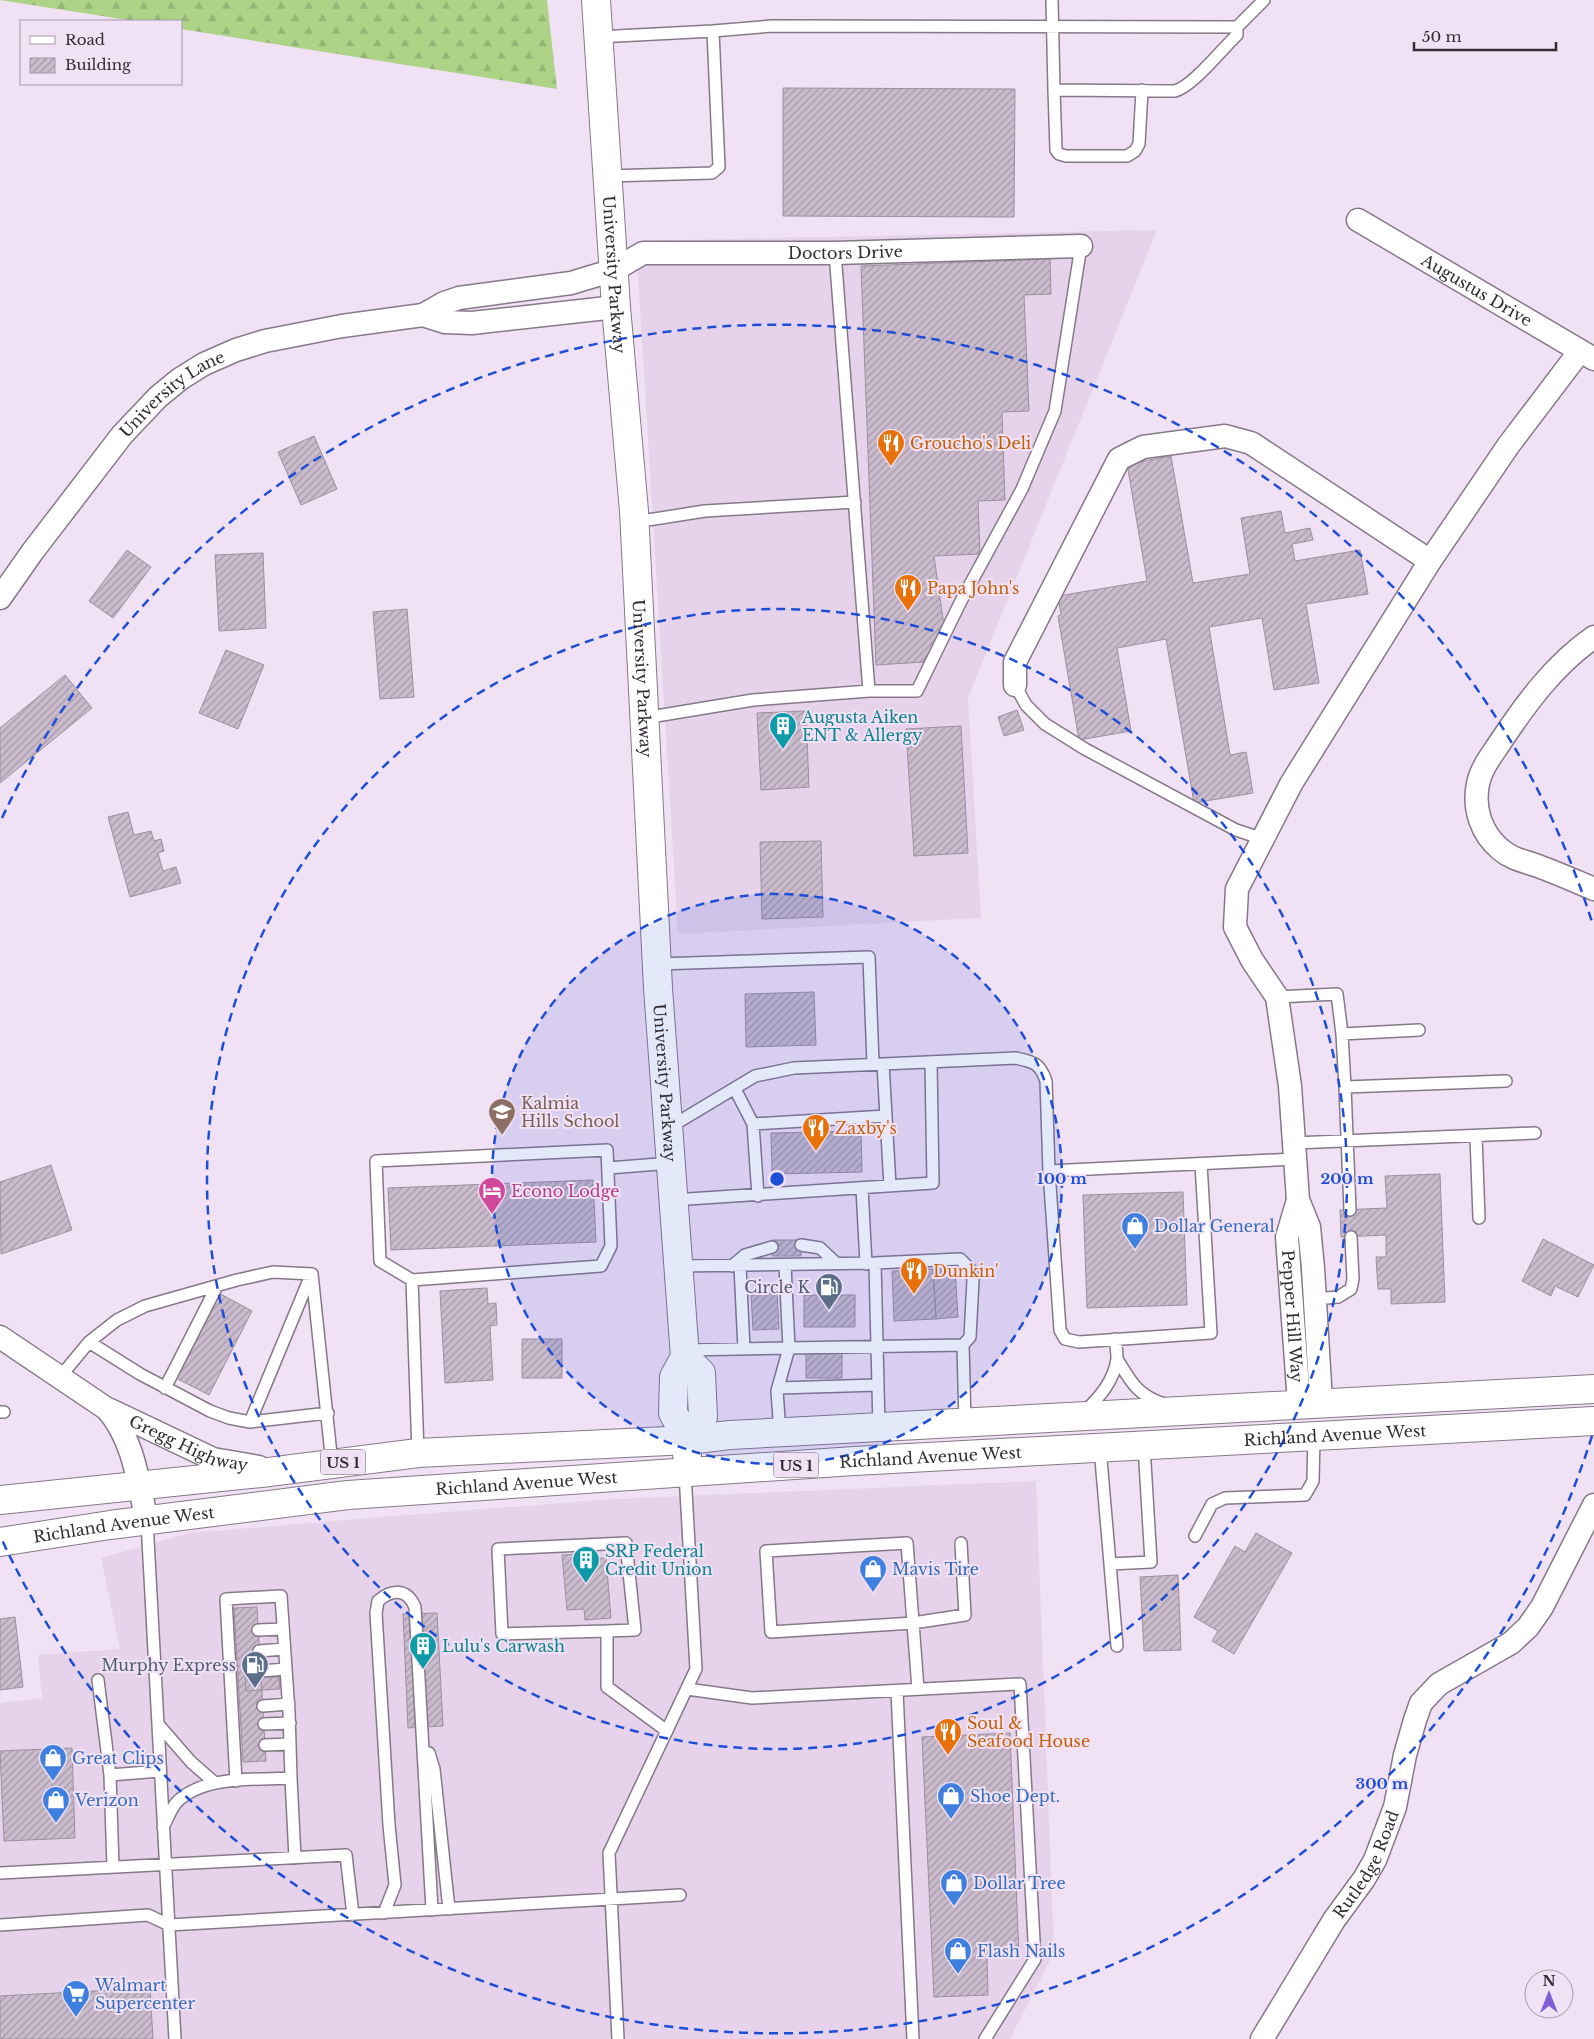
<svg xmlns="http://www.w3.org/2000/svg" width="1594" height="2039" font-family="'Libre Baskerville',serif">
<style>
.built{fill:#e6d3eb}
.forest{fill:url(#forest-firs)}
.building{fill:url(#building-hatch);stroke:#9d8ea0}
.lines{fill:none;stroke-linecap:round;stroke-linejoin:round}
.service-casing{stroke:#867889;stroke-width:14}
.minor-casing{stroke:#867889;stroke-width:25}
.tertiary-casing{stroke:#867889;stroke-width:30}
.primary-casing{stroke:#867889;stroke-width:30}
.service{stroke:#fff;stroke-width:11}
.minor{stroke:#fff;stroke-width:22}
.tertiary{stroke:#fff;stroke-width:28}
.primary{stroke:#fff;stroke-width:28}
.ring{fill:none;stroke:#1d4ed8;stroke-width:2.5;stroke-dasharray:9 6}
.labels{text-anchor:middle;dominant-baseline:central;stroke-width:4;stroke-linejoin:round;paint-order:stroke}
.shield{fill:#f1e1f4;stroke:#6b626d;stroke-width:1}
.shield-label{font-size:15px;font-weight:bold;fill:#322c33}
.street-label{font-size:16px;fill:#322c33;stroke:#f1e1f4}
.food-label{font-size:16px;fill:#c56008;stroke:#f1e1f4;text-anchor:start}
.culture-label{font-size:16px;fill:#0d838f;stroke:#f1e1f4;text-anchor:start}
.education-label{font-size:16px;fill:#785e54;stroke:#f1e1f4;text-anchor:start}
.hotel-label{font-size:16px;fill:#b23c85;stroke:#f1e1f4;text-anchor:start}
.shop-label{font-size:16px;fill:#366cbe;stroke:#f1e1f4;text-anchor:start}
.service-label{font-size:16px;fill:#4e5e75;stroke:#f1e1f4;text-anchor:end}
.centre{fill:#1d4ed8;stroke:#f1e1f4;stroke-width:2.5}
.ring-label{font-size:15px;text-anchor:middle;font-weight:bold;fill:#1d4ed8;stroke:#f1e1f4;stroke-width:4;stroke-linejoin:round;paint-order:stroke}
</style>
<defs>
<pattern id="forest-firs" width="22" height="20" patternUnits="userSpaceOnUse" patternTransform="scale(1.25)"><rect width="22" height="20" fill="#acd386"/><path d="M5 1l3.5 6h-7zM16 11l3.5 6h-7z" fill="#94b574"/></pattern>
<pattern id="building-hatch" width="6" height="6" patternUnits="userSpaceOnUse" patternTransform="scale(1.25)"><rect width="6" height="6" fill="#cabbcd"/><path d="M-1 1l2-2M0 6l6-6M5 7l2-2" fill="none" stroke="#a598a7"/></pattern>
</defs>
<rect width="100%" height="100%" fill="#f1e1f4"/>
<path class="built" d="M1157,230L968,698L981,918L678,934L636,241Z
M1036,1481L1054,1952L1010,2039H0V1703L42,1698L38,1655L120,1649L101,1558L190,1533L394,1516L614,1499Z"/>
<path class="forest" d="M0,0H547L557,89L181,29V21H134Z"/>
<path class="building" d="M783,88L1015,89L1014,217L783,216Z
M1050,259L1051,294L1024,295L1029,411L1002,412L1005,500L978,501L980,554L934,556L944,626L924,662L876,665L861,266Z
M314,436L337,489L301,505L278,452Z
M1171,456L1193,583L1250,574L1241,518L1281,511L1285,533L1310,528L1313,540L1292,544L1295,561L1360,550L1368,594L1306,604L1319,683L1274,690L1262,618L1209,627L1230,755L1246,752L1253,793L1194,803L1166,639L1117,648L1131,731L1079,740L1058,616L1061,615L1058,596L1147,581L1127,464Z
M127,550L151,567L113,618L89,601Z
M263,553L266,628L219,631L215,555Z
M407,609L414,697L380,699L373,612Z
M226,650L264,665L238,729L199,713Z
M65,675L92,708L0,783V728Z
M1017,710L1024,730L1004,736L998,717Z
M806,711L809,787L761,790L757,713Z
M961,726L968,853L914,856L906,729Z
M128,812L134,835L151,831L154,841L161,839L164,851L158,853L163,871L176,867L181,883L130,897L108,817Z
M821,841L823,917L762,919L760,842Z
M814,992L816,1045L746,1047L745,994Z
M861,1131L862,1172L772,1174L771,1133Z
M51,1165L72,1230L1,1254L0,1182Z
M1440,1174L1445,1302L1391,1304V1289H1378L1376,1257H1386V1235L1341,1237L1340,1210L1387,1208L1385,1176Z
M593,1180L596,1242L391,1250L388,1188Z
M1183,1192L1187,1305L1087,1308L1083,1195Z
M1543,1239L1594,1265L1578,1297L1555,1286L1551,1296L1522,1281Z
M772,1240H801V1256H772Z
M955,1268L958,1317L936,1319L933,1269Z
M933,1269L936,1319L894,1321L892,1271Z
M487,1288L488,1304L496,1303L497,1325L490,1326L493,1380L445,1383L440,1291Z
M217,1292L252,1311L209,1395L174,1377Z
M777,1293L779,1329L753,1330L751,1295Z
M804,1295H855V1327H804Z
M522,1339H562V1378H522Z
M806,1352H842V1378H806Z
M1256,1533L1292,1553L1234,1654L1212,1641L1218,1631L1194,1617L1235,1546L1245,1552Z
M582,1554L583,1559L606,1558L611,1618L585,1620L584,1609L567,1610L562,1555Z
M1178,1575L1181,1650L1144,1651L1140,1577Z
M257,1607L266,1761L243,1762L234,1608Z
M437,1613L443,1726L408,1728L403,1614Z
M15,1617L23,1687L0,1690V1619Z
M279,1677L280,1689L246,1691L245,1678Z
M1010,1733L1019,1957L987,1958L988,1995L934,1997L922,1737Z
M72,1748L75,1838L4,1841L0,1751Z
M150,1988L153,2039H0V1996Z"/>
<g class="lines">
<defs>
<path id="service" d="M1052,0L1054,90L1175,91C1193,86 1222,49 1237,35V27L1264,0
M713,31L772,26L1237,27
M598,37L713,31L719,167L712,173L608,176
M1054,90L1056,150L1059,154L1066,156H1127L1135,151L1139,144L1142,90
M635,522L705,511L855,502
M1015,685L1026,705L1045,724L1085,749L1236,830L1263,839
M869,691H917L961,601L1022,489L1055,411L1081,246
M644,718L753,700L869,691L835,253
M658,964L869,957L873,1064
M1277,997L1337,994L1342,1034
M1419,1030L1342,1034L1345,1087L1506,1081
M883,1064L890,1186
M1345,1087L1350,1210
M735,1089L753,1124L758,1196
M753,1124L886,1116
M670,1127L755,1076L794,1068L1016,1058C1034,1062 1040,1063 1046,1081L1049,1171L1060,1330L1065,1339L1079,1342L1211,1333L1201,1164
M1476,1136L1479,1218
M1294,1143L1535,1133
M607,1150L611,1246L601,1266L412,1280L380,1261L376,1161Z
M609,1168L671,1163
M1049,1171L1295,1159
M862,1188L866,1264
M673,1200L933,1183L931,1062
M801,1245L820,1248L837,1264
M875,1263L960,1259L971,1270L973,1280L970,1337L963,1345
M678,1266L875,1263L879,1427
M732,1266L745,1255L772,1247
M740,1266L744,1349
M312,1274L332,1464
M412,1280L418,1453
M1315,1299L1338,1297L1351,1289L1353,1279L1351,1237
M89,1342L140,1374L210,1411L229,1418L250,1422L328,1413
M685,1350L789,1348L785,1265
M1117,1359C1131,1382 1137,1395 1164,1404
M60,1377L89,1342L117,1320L145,1306L237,1280L273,1272L312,1274
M165,1388L217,1286
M778,1388L878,1385
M0,1412H4
M1084,1412C1099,1398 1114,1381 1117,1359C1117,1353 1116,1345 1115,1339
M250,1422L311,1275
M780,1433L777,1391L789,1348L963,1345L965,1423
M1100,1448L1110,1564L1151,1562L1144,1446
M147,1521L175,2039
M1195,1536L1212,1504L1225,1498L1305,1495L1313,1481L1314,1436
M1110,1564L1117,1646
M258,1630L283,1629
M607,1631L502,1634L498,1549L626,1543L635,1630L607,1631V1687L667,1731
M259,1651L284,1649
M261,1671L286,1669
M98,1680L110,1775L113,1867
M687,1689L752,1698L1020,1684L1035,1959L985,2039
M918,1689L907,1543L766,1551L771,1632L913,1623L965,1615L961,1543
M897,1691L913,2039
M263,1706L289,1704
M158,1724L191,1762L215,1783
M264,1724L290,1723
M265,1745L290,1744
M429,1753L434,1769L449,1909
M110,1775L160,1771
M236,1781L226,1599L281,1596L289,1712L291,1778
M163,1827C167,1820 171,1809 176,1803C202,1775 257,1780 291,1778L295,1858
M0,1873L346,1855L353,1915
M384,1913L395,1885L389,1825L376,1613L378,1601C392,1589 407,1588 415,1607L432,1910
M0,1925L148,1915L169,1925L680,1895
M618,2039L609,1853L696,1669L685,1473"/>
<g id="minor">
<path id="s1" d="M1358,220L1594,359"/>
<path d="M423,315L445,322L472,323L616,307"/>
<path id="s2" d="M0,598L33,551L122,435L158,397L180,379L204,364L236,350L265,341L342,326L423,315L444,303L459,298L571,283L614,270L643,253H835L1081,246"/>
<path d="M1594,637C1555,664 1527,702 1501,741C1492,755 1481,768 1478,784C1473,808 1481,833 1500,849C1511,859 1524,861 1538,866C1557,873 1575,881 1594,889"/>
<path d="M1015,685V662L1119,459L1143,447L1225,436L1251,443L1430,561"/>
<path id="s3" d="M1298,1200L1287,1237L1299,1403"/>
<path d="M0,1337L107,1409C134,1440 138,1482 147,1521"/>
<path d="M1321,1402L1313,1268L1309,1227L1298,1200L1290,1086L1277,997L1252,960L1235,927L1237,889L1291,784L1430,561L1508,446L1580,351"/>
<path id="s4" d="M110,1410L213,1459L259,1467"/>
<path id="s5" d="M1262,2039L1334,1920L1364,1879L1375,1860L1395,1807L1405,1755L1415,1720L1421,1703L1439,1684L1511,1643L1528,1627L1542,1607L1594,1505"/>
</g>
<g id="tertiary">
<path id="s6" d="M596,0L616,307L634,511L658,988L685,1357L674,1377L673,1413L688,1440"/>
<path d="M685,1357L701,1373L703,1417L688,1440L687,1454"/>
</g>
<g id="primary">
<path d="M0,1500L261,1473L418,1453L688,1440L730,1435L1594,1389"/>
<path id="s7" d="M0,1542L110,1525L348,1495L854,1461L1594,1421"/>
</g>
</defs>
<use href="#service" class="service-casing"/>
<use href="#minor" class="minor-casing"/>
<use href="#tertiary" class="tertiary-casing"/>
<use href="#primary" class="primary-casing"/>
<use href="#service" class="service"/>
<use href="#minor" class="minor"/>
<use href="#tertiary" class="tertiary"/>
<use href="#primary" class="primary"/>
</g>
<circle cx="777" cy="1179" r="285" fill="#1d4ed8" fill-opacity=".12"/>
<g class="ring">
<circle cx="777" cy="1179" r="285"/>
<circle cx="777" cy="1179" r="570"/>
<path d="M1592 1436A855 855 0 0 1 2 1540M2 818A855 855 0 0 1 1592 922"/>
</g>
<defs>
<symbol id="restaurant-pin" viewBox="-11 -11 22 30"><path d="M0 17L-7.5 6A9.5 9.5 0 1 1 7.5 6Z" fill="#e8710a" stroke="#f1e1f4"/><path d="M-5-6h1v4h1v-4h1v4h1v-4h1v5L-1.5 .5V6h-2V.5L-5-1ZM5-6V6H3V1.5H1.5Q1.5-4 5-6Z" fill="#fff"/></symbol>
<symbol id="building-pin" viewBox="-11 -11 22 30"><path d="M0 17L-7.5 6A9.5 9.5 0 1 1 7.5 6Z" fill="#0f9aa8" stroke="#f1e1f4"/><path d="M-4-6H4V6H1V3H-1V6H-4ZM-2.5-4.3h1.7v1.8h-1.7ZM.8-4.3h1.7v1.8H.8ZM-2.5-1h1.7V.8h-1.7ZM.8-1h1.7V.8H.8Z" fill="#fff"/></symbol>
<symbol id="school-pin" viewBox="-11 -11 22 30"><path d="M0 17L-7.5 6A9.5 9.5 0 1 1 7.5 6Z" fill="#8d6e63" stroke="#f1e1f4"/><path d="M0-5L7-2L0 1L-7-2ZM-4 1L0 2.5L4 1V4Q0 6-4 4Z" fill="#fff"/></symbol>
<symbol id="hotel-pin" viewBox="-11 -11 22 30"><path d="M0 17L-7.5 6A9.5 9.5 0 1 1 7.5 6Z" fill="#d1479c" stroke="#f1e1f4"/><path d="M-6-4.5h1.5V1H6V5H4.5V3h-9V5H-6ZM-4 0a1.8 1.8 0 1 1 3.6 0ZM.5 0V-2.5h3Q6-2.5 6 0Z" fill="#fff"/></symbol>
<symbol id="shop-pin" viewBox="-11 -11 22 30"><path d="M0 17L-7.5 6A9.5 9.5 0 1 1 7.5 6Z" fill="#3f7fe0" stroke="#f1e1f4"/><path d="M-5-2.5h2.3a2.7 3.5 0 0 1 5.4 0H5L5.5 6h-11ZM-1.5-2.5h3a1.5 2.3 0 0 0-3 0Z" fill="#fff"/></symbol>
<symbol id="fuel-pin" viewBox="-11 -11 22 30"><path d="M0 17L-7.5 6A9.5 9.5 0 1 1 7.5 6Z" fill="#5c6f8a" stroke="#f1e1f4"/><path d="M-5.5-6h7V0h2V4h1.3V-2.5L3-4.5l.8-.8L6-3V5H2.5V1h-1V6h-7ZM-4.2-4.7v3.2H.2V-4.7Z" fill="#fff"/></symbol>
<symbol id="supermarket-pin" viewBox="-11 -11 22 30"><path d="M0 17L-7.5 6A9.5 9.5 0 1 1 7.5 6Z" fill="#3f7fe0" stroke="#f1e1f4"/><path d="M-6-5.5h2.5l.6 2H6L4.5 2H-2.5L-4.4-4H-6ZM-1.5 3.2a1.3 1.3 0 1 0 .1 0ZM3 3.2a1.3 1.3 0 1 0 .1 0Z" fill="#fff"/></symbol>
</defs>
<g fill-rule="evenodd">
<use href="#restaurant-pin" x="875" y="427" width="32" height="43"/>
<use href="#restaurant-pin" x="892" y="572" width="32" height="43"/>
<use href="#building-pin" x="767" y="710" width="32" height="43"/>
<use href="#school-pin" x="486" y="1096" width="32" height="43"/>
<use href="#restaurant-pin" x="800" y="1112" width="32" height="43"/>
<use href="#hotel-pin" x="476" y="1175" width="32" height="43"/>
<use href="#shop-pin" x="1119" y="1210" width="32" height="43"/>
<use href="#restaurant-pin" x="898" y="1255" width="32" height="43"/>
<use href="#fuel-pin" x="813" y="1271" width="32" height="43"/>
<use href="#building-pin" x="570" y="1544" width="32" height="43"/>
<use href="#shop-pin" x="857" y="1553" width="32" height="43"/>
<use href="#building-pin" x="407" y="1630" width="32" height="43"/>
<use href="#fuel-pin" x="239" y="1649" width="32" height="43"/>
<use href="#restaurant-pin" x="932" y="1716" width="32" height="43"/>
<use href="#shop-pin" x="37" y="1742" width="32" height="43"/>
<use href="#shop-pin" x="935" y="1780" width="32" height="43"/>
<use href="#shop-pin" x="40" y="1784" width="32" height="43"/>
<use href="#shop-pin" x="938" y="1867" width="32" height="43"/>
<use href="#shop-pin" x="942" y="1935" width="32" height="43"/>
<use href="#supermarket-pin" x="60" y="1978" width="32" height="43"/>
</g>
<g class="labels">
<g class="shield">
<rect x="320.5" y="1449.5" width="45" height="25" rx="4"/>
<rect x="773.5" y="1452.5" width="45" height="25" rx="4"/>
</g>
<g class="shield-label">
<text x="343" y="1462">US 1</text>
<text x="796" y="1465">US 1</text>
</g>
<g class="street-label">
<text stroke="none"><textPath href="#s2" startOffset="972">Doctors Drive</textPath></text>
<text stroke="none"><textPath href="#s6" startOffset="275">University Parkway</textPath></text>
<text stroke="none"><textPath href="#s1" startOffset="138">Augustus Drive</textPath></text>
<text stroke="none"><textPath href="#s2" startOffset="269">University Lane</textPath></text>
<text stroke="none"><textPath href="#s6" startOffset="680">University Parkway</textPath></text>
<text stroke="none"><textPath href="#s6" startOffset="1085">University Parkway</textPath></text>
<text stroke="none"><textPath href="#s3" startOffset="118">Pepper Hill Way</textPath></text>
<text stroke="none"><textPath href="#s7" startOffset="1340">Richland Avenue West</textPath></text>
<text stroke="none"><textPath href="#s4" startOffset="86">Gregg Highway</textPath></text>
<text stroke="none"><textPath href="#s7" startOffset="935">Richland Avenue West</textPath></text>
<text stroke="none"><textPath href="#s7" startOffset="530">Richland Avenue West</textPath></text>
<text stroke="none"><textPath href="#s7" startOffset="125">Richland Avenue West</textPath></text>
<text stroke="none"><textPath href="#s5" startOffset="204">Rutledge Road</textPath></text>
</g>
<g class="food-label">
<text x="910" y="443">Groucho's Deli</text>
<text x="927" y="588">Papa John's</text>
<text x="835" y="1128">Zaxby's</text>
<text x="933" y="1271">Dunkin'</text>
<text x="967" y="1723">Soul &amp;<tspan x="967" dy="18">Seafood House</tspan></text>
</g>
<g class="culture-label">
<text x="802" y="717">Augusta Aiken<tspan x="802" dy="18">ENT &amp; Allergy</tspan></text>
<text x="605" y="1551">SRP Federal<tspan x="605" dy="18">Credit Union</tspan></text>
<text x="442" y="1646">Lulu's Carwash</text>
</g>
<g class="education-label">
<text x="521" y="1103">Kalmia<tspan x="521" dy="18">Hills School</tspan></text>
</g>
<g class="hotel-label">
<text x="511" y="1191">Econo Lodge</text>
</g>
<g class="shop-label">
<text x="1154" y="1226">Dollar General</text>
<text x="892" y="1569">Mavis Tire</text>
<text x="72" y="1758">Great Clips</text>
<text x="970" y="1796">Shoe Dept.</text>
<text x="75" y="1800">Verizon</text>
<text x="973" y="1883">Dollar Tree</text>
<text x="977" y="1951">Flash Nails</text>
<text x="95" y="1985">Walmart<tspan x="95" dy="18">Supercenter</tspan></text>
</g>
<g class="service-label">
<text x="810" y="1287">Circle K</text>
<text x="236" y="1665">Murphy Express</text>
</g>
</g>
<circle cx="777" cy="1179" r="8" class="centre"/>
<g class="ring-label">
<text x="1062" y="1184">100 m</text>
<text x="1347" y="1184">200 m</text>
<text x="1382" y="1789">300 m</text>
</g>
<rect x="20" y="20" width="162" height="65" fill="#f1e1f4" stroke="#a599a7"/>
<rect x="30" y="36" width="25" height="8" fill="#ffffff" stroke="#a599a7"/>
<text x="65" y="45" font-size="15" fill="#322c33">Road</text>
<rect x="30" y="58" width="25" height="15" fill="url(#building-hatch)" stroke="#a599a7"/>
<text x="65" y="70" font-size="15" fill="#322c33">Building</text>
<g transform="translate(1549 1994)"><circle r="24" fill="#f1e1f4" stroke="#a599a7"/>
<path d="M0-4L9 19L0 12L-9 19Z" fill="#805ed8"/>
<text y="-8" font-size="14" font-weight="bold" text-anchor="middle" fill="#322c33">N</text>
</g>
<path d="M1414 42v8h142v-8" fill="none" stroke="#322c33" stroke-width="2.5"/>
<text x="1422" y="42" font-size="15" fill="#322c33" stroke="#f1e1f4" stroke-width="4" paint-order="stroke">50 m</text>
</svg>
